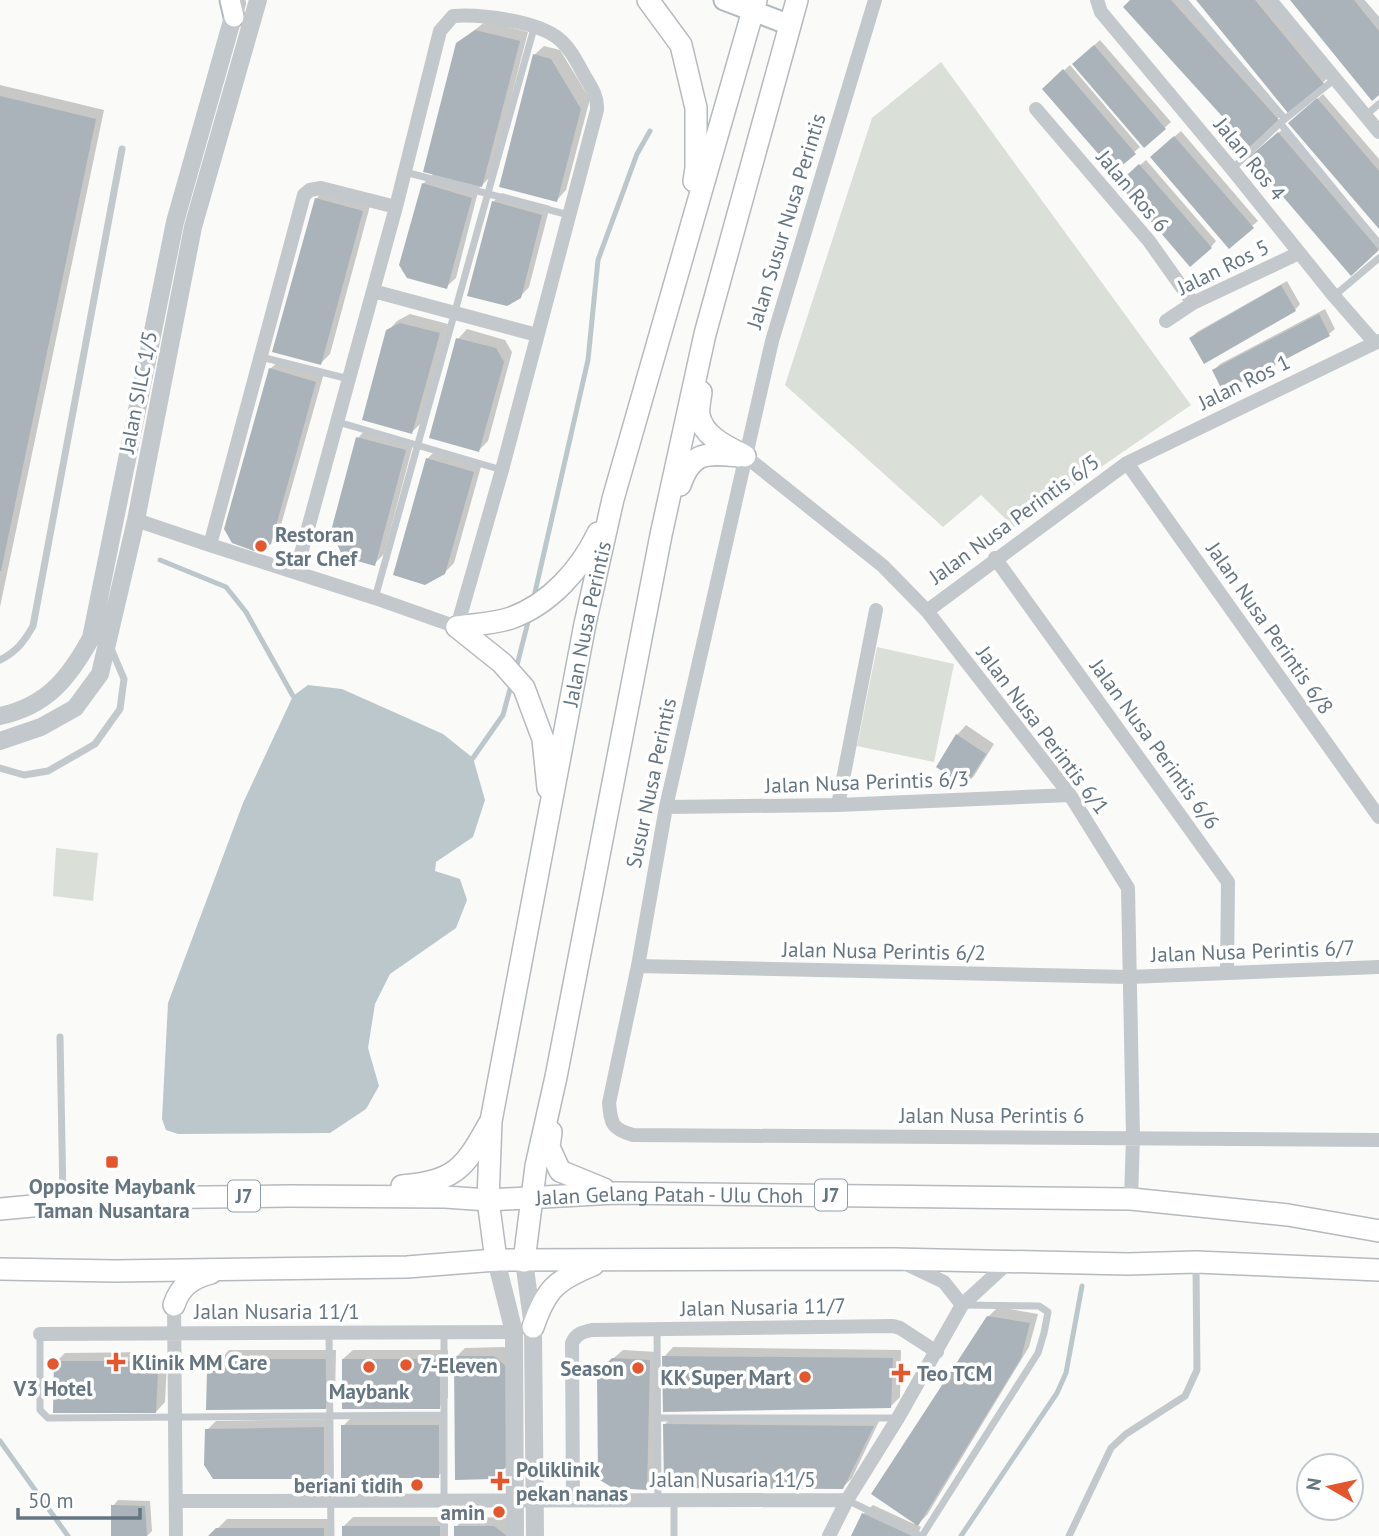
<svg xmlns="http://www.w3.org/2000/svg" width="1379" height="1536" font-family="'PT Sans',sans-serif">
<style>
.green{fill:#dadfd7}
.water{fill:#bbc7cb}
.shadow{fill:#0003}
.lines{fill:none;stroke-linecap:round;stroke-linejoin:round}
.stream{stroke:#bbc7cb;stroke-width:5}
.building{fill:#aab3b9}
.secondary-casing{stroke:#b3babf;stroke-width:23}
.primary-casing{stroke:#b5babe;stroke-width:24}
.service{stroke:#c3c8cc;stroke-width:7}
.minor{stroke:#c3c8cc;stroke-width:14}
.tertiary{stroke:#c3c8cc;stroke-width:18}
.secondary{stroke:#fff;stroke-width:19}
.primary{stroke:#fff;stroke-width:21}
.poi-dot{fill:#e4572e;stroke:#fff;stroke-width:2.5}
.labels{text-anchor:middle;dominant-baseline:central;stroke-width:7;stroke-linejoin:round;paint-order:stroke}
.shield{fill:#fff;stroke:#939fa8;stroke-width:2}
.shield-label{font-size:19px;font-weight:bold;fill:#657683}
.street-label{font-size:21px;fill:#657683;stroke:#fff}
.poi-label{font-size:21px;font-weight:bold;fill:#657683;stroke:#fff;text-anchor:start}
</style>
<rect width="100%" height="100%" fill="#fafaf8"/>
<path class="green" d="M941,62L1191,405L1014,527L981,495L943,527L785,385L872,118Z
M877,647L954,664L934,762L857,746Z
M56,848L98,853L93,901L53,896Z"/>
<path class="water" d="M308,685L342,689L443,734L473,758L485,800L473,837L436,862L435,871L460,879L467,900L456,928L390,974L375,1004L368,1048L379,1086L366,1109L330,1133L178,1134L166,1130L162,1119L168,1003L243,803L293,696Z"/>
<path class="shadow" d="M1132,0H1182L1284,113L1250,144Z
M1198,0H1265L1328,77L1323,83Z
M1293,0H1364L1379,19V93Z
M486,21L528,32L491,176L479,188L456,278L446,287L423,184L434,173L457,44Z
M1100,40L1171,122L1145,145L1080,58Z
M544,46L560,50L590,99L566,190L557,200L534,55Z
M1070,65L1140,147L1114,170L1050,83Z
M0,85L104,110L0,607Z
M1323,94L1379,159V226L1296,118Z
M1284,128L1379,238V249L1351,273L1257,151Z
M1181,131L1258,221L1252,226L1158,151Z
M1146,160L1216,241L1211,247L1126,177Z
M325,189L371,202L330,354L321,363L316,199Z
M502,193L550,206L529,287L520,297L493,202Z
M1287,281L1300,304L1295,310L1191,338L1197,332Z
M1325,309L1335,329L1329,334L1214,370L1220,364Z
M410,314L448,324L421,423L412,432L388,331L397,321Z
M467,329L505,340L512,352L488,441L479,450L458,339Z
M280,360L324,373L279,532L269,542L270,369Z
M367,428L414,441L384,554L374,564L358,438Z
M436,450L482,463L454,563L444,573L427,459Z
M966,725L994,744L974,776L965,785L938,766L957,735Z
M998,1307L1038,1314L1029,1347L927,1515L917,1525L921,1527L917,1536H853L863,1514L873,1505L914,1524L988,1317Z
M504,1347L516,1357L456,1478V1357L465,1348Z
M673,1347L901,1350L900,1397L891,1406L664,1357Z
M229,1350H336L335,1398L325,1408L209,1372Z
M353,1350H448V1398L439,1407L343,1359Z
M623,1350L658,1352L656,1479L647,1488L608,1363Z
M153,1352L167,1363L165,1402L156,1412L56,1362L65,1353Z
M674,1415L881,1417L852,1478L843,1487L665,1424Z
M352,1417H447V1467L438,1476L343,1426Z
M332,1419L333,1468L324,1477L207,1430L216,1421Z
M118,1500L150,1501L152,1531L147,1536H113V1506Z
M353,1517H448V1536H344V1526Z
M504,1517L516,1527V1536H456V1527L465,1518Z
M227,1519H333L332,1536H210Z"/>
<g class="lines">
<path class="stream" d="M160,560L226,587L246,612L293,696
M533,601L588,360L598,260L637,154L650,131
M516,669L529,618
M473,758L503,715L512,682
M0,1441L68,1536
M961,1536L1057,1393L1066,1373L1082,1286"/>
</g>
<path class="building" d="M1130,0H1171L1279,120L1250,147L1123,7Z
M1196,0H1255L1324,84L1288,113Z
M1290,0H1354L1379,31V95L1372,101Z
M475,30L520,41L482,187L423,172L456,43Z
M1094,45L1166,129L1144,148L1072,64Z
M533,54L551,59L581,109L557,202L499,187Z
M1063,69L1136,154L1114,172L1042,89Z
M0,96L96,119L1,571H0Z
M1317,98L1379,171V229L1288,123Z
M1278,132L1379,250L1351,276L1249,157Z
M1174,136L1254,228L1229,249L1150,157Z
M1139,164L1212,248L1190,267L1118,183Z
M422,183L472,198L447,289L407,278L399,265Z
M315,198L363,211L321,365L272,352Z
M492,201L542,215L521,298L507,306L467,296Z
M1281,285L1296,311L1204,364L1189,338Z
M1319,314L1330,336L1223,392L1212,370Z
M400,323L440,333L412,434L362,420L386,330Z
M456,338L496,348L504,362L479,452L429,438Z
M269,368L316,382L271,544L257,552L232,543L224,529Z
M356,437L406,450L375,566L343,557L331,531Z
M426,458L474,472L445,574L425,585L393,575Z
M956,734L986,754L965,787L936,767Z
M987,1316L1030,1323L1021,1358L918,1526L871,1494Z
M454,1356H494L507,1367L510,1464L492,1479L455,1480Z
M662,1356L893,1358L891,1408L663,1412Z
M612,1358L650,1360L647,1490L613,1488L598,1479L597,1372Z
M218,1359H327L326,1409L206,1410L207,1371Z
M342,1359H440V1409H342Z
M54,1361H143L158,1372L156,1413H53Z
M663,1424L874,1426L843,1489L664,1488Z
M341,1425H439V1478H341Z
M324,1427V1479H213L204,1465L205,1429Z
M111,1505L145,1506L147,1536H111Z
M862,1513L912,1536H851Z
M342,1526H440V1536H342Z
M454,1526H494L507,1536H454Z
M216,1528H324V1536H208Z"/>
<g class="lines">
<defs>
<path id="secondary" d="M230,0L234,17
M724,0L790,25"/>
<g id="primary">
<path d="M648,0L681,45L696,108V168L694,181"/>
<path d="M701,392C700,399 698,408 699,415C703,437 728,447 745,456"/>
<path d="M680,485C692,451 706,453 739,456"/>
<path d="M457,627C474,624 494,624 511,618C550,604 581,569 598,533"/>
<path d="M457,627L502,663L524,688L543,739L548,788"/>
<path d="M551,1132L549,1147L560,1171L604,1189"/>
<path d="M402,1186C455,1181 464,1169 489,1124"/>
<path id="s1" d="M0,1209L117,1198L289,1196L445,1197L488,1200L616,1193L1131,1199L1288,1215L1379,1231"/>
<path id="s2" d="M496,1260L488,1200L491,1121L585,624L613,499L756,0"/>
<path d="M524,1261L536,1166L556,1077L661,535L705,334L797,0"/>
<path d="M0,1269L115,1271L407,1267L496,1260L894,1259L1128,1264L1196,1262L1379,1270"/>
<path d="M174,1305C180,1286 192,1278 211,1273"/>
<path d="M533,1327C546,1289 556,1280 593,1265"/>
</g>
</defs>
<use href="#secondary" class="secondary-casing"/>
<use href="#primary" class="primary-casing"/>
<path class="service" d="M1184,0L1285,119
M1360,0L1379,22
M1366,115L1379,104
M1280,123L1379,244
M1232,169L1280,123L1335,79
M405,172L569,215
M1334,296L1379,258
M261,357L349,379
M338,422L502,470
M375,598L534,28
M0,660C16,652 24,642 33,626L122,149
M0,768L24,775L48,771L95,744L120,709L124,679L110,646
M60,1037L63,1199
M657,1329L658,1499
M329,1332L331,1536
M444,1332V1536
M40,1334V1410L48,1418L444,1415
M657,1418H898
M847,1500L921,1536
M674,1536V1500
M922,1536L1038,1353L1044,1333L1048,1312L1039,1306L963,1305
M1069,1536L1111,1448L1126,1434L1185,1396L1197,1370L1196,1266"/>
<path class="minor" d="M875,0L772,341L666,807L638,966L609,1103C611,1124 612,1129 633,1135L1379,1140
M1097,0L1101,12L1232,169L1334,296L1375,343
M1270,0L1379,132
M1036,109L1149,241L1193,303
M373,291L537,335
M1166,321L1193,303L1299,253
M745,456L883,566L927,611L1070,795L1128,888L1133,1137L1131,1199
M1127,463L1379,817
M136,520L210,545L375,598L457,627L502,470L597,110C598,96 591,87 584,75C577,62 570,48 559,39C537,21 481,14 453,16L440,31L396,207L296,572
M210,545L304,195L310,190L321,188L396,207
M995,558L1228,882L1227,972
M927,611L1127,463L1379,341
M838,805L876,610
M666,807L838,805L1070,795
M638,966L1129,977L1379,967
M902,1262L944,1282L962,1305
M174,1305L176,1536
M40,1334L514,1332
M573,1500L572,1343C576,1334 582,1332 592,1330L893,1326L900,1328L937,1352
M176,1501L847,1500
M829,1536L847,1500L898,1418L962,1305L1010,1261"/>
<path class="tertiary" d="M0,716C47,706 69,678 91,638L175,222L237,3
M0,741L41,727L75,708L100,674L136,520L193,227L258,0
M496,1260L514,1332L515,1536
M524,1261L533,1327L535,1536"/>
<use href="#secondary" class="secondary"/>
<use href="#primary" class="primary"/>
</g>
<g class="poi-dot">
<circle cx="261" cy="546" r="7"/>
<rect x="105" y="1155" width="14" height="14" rx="3.5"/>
<path d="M112.5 1351.5h7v7h7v7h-7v7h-7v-7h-7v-7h7z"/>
<circle cx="53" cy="1364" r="7"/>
<circle cx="406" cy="1365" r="7"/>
<circle cx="369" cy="1367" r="7"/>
<circle cx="638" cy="1368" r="7"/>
<path d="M897.5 1362.5h7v7h7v7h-7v7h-7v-7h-7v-7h7z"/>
<circle cx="805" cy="1377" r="7"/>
<path d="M496.5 1470.5h7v7h7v7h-7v7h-7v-7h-7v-7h7z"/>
<circle cx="417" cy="1485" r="7"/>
<circle cx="499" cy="1512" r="7"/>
</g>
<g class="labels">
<g class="shield">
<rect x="815" y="1179.5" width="32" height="31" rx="5"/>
<rect x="228" y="1180.5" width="32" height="31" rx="5"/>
</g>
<g class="shield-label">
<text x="831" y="1195">J7</text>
<text x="244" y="1196">J7</text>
</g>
<g class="street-label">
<text transform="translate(1250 159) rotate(51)">Jalan Ros 4</text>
<text transform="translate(1133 191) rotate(50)">Jalan Ros 6</text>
<text transform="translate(786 221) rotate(-73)">Jalan Susur Nusa Perintis</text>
<text transform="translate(1223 267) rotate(-26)">Jalan Ros 5</text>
<text transform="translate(1244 382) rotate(-26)">Jalan Ros 1</text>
<text transform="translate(138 392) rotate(-79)">Jalan SILC 1/5</text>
<text transform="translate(1014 519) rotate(-36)">Jalan Nusa Perintis 6/5</text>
<text stroke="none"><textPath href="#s2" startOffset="646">Jalan Nusa Perintis</textPath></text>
<text transform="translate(1270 628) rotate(55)">Jalan Nusa Perintis 6/8</text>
<text transform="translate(1043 730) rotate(53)">Jalan Nusa Perintis 6/1</text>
<text transform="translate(1155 744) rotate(54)">Jalan Nusa Perintis 6/6</text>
<text transform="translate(867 782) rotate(-2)">Jalan Nusa Perintis 6/3</text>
<text transform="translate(651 783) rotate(-78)">Susur Nusa Perintis</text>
<text transform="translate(884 951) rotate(1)">Jalan Nusa Perintis 6/2</text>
<text transform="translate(1253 951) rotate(-2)">Jalan Nusa Perintis 6/7</text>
<text x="992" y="1115">Jalan Nusa Perintis 6</text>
<text stroke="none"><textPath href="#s1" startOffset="670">Jalan Gelang Patah - Ulu Choh</textPath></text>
<text transform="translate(763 1307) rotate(-1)">Jalan Nusaria 11/7</text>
<text x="277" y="1311">Jalan Nusaria 11/1</text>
<text x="733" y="1479">Jalan Nusaria 11/5</text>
</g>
<g class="poi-label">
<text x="275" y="534">Restoran<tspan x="275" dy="24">Star Chef</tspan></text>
<text x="112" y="1186" text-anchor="middle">Opposite Maybank<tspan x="112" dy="24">Taman Nusantara</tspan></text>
<text x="132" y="1362">Klinik MM Care</text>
<text x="420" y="1365">7-Eleven</text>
<text x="624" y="1368" text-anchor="end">Season</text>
<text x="917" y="1373">Teo TCM</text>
<text x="791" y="1377" text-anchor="end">KK Super Mart</text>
<text x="53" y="1388" text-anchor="middle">V3 Hotel</text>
<text x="369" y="1391" text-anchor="middle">Maybank</text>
<text x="516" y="1469">Poliklinik<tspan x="516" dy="24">pekan nanas</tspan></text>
<text x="403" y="1485" text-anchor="end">beriani tidih</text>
<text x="485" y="1512" text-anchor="end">amin</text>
</g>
</g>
<g transform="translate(1330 1487) rotate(279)"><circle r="33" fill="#ffffff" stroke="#c1c8cd" stroke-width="2"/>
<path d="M0-5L12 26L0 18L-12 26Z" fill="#e4572e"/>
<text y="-10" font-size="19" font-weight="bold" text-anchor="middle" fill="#657683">N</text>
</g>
<path d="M18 1508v10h122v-10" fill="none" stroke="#657683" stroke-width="3.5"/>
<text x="28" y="1508" font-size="21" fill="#657683" stroke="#ffffff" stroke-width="5" paint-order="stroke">50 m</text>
</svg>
